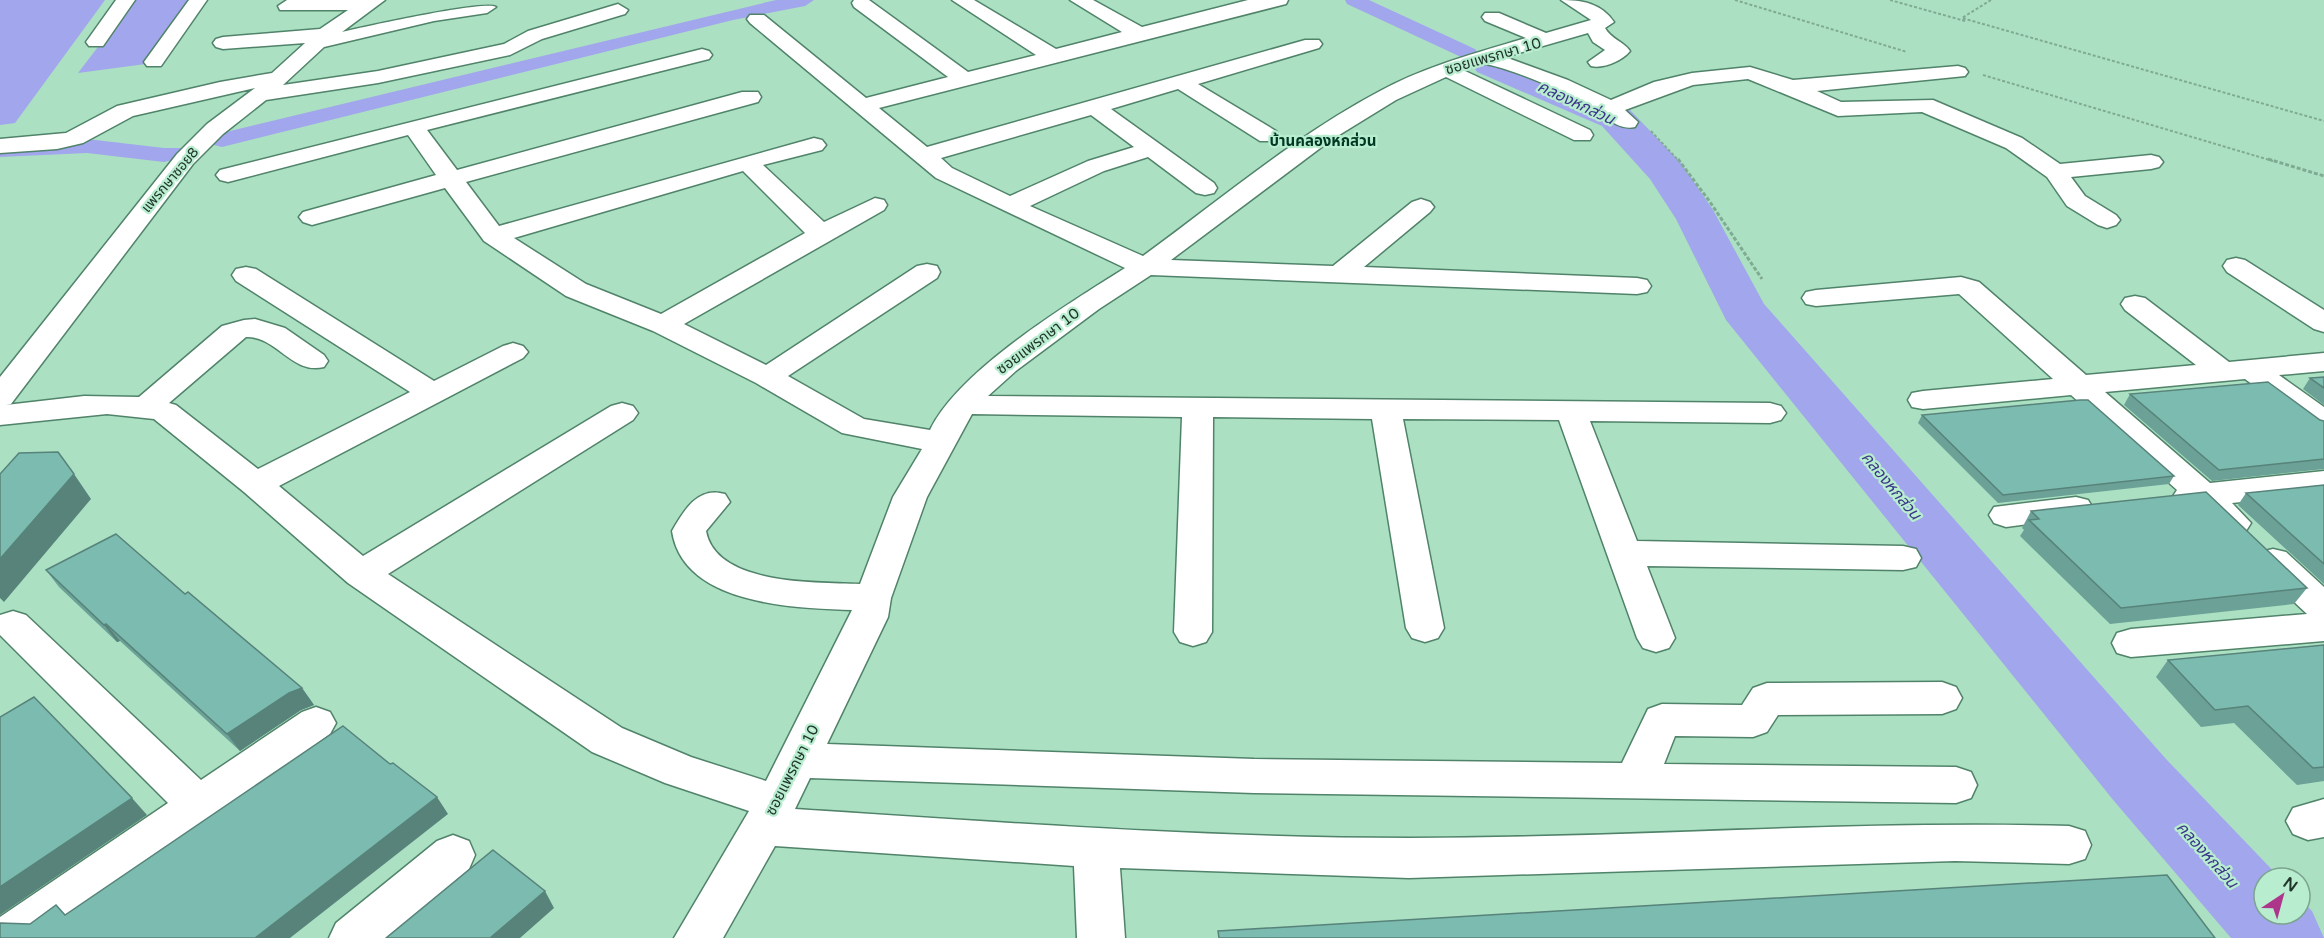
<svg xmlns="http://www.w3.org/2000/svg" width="2324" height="938" font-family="'Varela Round','Noto Sans Thai',sans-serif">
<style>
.water{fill:#a2a6ec}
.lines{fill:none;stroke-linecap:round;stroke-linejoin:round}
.canal{fill:#a2a6ec;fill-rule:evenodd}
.river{fill:#a2a6ec;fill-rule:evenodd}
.minor-casing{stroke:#508369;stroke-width:3}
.path-far1{stroke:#80ab93;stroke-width:2;stroke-dasharray:3 2;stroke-linecap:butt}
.path{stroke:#80ab93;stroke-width:3;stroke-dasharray:4 2;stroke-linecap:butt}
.minor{fill:#fff;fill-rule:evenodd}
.wall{fill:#6ba196}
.shaded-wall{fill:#57837a}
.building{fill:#7cbbaf;stroke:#57837a;stroke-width:1.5}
.labels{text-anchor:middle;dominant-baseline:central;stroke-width:4.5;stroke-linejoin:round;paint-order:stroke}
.far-street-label{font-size:14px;fill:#21362b;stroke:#b8edd0}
.street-label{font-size:15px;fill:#21362b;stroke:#b8edd0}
.far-quarter-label{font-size:15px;font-weight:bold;fill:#003823;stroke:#b8edd0}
.water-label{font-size:16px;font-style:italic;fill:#3b3688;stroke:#b8edd0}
</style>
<rect width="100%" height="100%" fill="#abe0c3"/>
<path class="water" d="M0,0H105L15,123L0,125Z
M134,0H201L153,63L78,73Z"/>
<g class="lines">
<path class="canal" d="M776,0H814L805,6L733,20L222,147L214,145L211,140L214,135L222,133Z
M1345,0H1369L1475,49L1478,53L1475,57H1461L1347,4Z
M87,139L164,148H182L186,153L182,158L164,162L87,153L0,157V143Z"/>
<path class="river" d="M1490,53L1630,110L1681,163L1713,210L1764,304L2166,759L2280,878H2264V914H2300V899L2312,911L2324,938H2231L2114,801L1726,320L1676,219L1650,179L1602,126L1477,72L1472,64L1477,56Z"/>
<defs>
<path id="minor" d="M116,0H135L103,46H89L86,42Z
M189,0H207L161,66H147L144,62Z
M287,0H385L342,32C364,27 485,0 496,7L487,13L434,21L324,47L283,85L378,71L504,44L528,31L618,4L628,10L625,14L542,39L510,55L378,83L266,100L223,134L193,164L11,404L6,405L84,396L139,397L222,326L244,320L255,319L285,328L324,355L328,361L324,367C292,375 277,336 246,337L169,403L176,405L258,469L410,392L236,281L232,275L236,269L246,267L256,269L434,381L503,346L513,343L523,346L528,352L523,358L279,486L363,556L611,406L622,403L633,406L638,413L633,420L388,574L622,728L691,757L766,781L852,610C794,608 683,605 672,531C684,510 698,486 725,494L730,502L706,531C716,586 818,582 860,584L893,497L922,449L842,433L756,383L653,331L566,296L484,241L445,188L312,225L303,222L299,217L303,212L436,175L408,135L228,182L220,180L216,175L220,170L702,49L709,51L712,55L709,59L427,130L457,170L742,92H758L761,97L758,102L466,182L499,226L814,138L822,140L826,145L822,150L763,165L824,222L875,198L884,200L887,205L884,210L684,324L766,365L917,266L927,264L937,266L940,272L937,278L788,376L864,419L930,430C959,370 1068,304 1125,268L936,178L750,23L747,19L750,15H764L866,98L948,77L854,7L852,3L854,0H869L968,72L1036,55L952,0H974L1056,49L1122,32L1070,0H1093L1142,27L1248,0H1288L1286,4L879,108L927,147L1305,40H1319L1322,44L1319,48L1198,84L1276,131L1279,136L1276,141H1260L1178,89L1111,109L1214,183L1217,188L1214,193L1205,195L1196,193L1148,157L1104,171L1030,206L1143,256C1220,200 1295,136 1380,91C1426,66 1476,53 1526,38L1485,21L1482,17L1485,13H1499L1546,33L1591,20L1561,0C1582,0 1601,3 1614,22L1605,28C1611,39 1623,41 1630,51C1622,61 1603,69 1591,66L1588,62L1605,50L1593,42L1588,33L1505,57L1568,80L1611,100L1654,82L1692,73L1750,67L1793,80L1958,66L1965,68L1968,72L1965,76L1817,91L1841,102L1933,100L2022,138L2060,164L2151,155L2159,157L2163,162L2159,167L2151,169L2071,177L2085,196L2116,215L2120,220L2116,225L2107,228L2098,225L2067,206L2047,177L2006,148L1922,112L1838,116L1748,79L1693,85L1625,110L1638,122L1635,127C1617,131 1605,115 1590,106C1564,91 1515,70 1486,64C1479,63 1470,67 1463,70L1590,130L1593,135L1590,140H1574L1446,77L1396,100L1331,140L1171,260L1333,266L1412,202L1421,199L1430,202L1434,207L1430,212L1364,267L1637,278L1647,280L1651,286L1647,292L1637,294L1151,275L1099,309L1017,370L988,396L1770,403L1781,406L1786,413L1781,420L1770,423L1590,421L1637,541L1903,546L1916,549L1921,558L1916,567L1903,570L1647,566L1675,638L1669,648L1656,652L1643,648L1637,638L1559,420L1403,419L1444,628L1438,638L1425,642L1412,638L1406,628L1372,419L1213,417L1212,632L1206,642L1193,646L1180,642L1174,632L1182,417L972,414L927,497L891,598L888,617L827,744L1254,759L1622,763L1648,709L1662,704L1742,705L1753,688L1767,683L1942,682L1956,687L1962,698L1956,709L1942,714L1778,715L1767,732L1753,737L1675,736L1664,764L1956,767L1971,772L1977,785L1971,798L1956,803L1254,793L810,778L795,809C999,822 1204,838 1409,838C1629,838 1849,820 2069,826L2085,831L2091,845L2085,859L2069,864L1955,861L1409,878L1120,868L1125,938H1077L1074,866L775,846L723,938H674L749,811L665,783L592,752L348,583L244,492L154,419L107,414L0,425V377L177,154L207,124L255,88L133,116L83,143L57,149L0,153V139L66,133L117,106L220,82L272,73L305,43L223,49L216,47L213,43L216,39L223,37L320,29L348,10H280L278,6ZM1091,115L1134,147L1088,161L1010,196L952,168L941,158ZM743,171L805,233L661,314L586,284L514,238Z
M2236,258L2245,260L2324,310V332L2314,329L2227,272L2223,266L2227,260Z
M1961,277L1979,282L2086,375L2196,365L2125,310L2121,304L2125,298L2135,296L2145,298L2229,362L2324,353V371L2279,375L2324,407V432L2313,429L2245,379L2105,392L2210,483L2324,471V493L2232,503L2251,523L2246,531C2218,539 2217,521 2197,509C2192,506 2184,505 2178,504L2173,496L2177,490L2071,395L1923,409L1912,407L1908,400L1912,393L1923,391L2053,379L1959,294L1816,306L1806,304L1802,298L1806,292L1816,290Z
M2076,497L2088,500L2093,508L2088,516L2006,527L1994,523L1989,515L1994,507Z
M2273,549L2286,552L2324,587V641L2131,657L2117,653L2112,643L2117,633L2131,629L2307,614L2260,570L2255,561L2260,552Z
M13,611L26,615L201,780L302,712L316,707L330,712L336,723L330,734L47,938H0V917L168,803L0,635V615Z
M2324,799V837L2308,840L2293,834L2286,821L2293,808Z
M453,835L469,841L475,855L469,869L388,938H329L336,923L437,841Z"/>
</defs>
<use href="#minor" class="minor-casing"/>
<path class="path-far1" d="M1735,0L1907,52
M1890,0L1965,21
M1991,0L1962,18L2324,121
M1983,75L2273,161
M1651,131L1679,161"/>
<path class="path" d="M1678,159L1710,202L1762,279
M2268,159L2324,176"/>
<use href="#minor" class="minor"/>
</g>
<path class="wall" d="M2324,377V405L2303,389L2310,378Z
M2130,394L2324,421V469L2212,481L2124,405Z
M1922,415L2174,476L2169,484L1998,503L1918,423Z
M2324,485V584L2238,505L2246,493Z
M2031,511L2307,588L2294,604L2110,624L2020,536L2024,530L2022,528Z
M46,570L185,594L302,688L314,705L301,710L240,751L120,641L117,642L59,587Z
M2324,645V781L2297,785L2234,723L2201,727L2156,677L2168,660Z"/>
<path class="shaded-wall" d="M74,474L91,499L4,602L0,598V559Z
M106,624L120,641L117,642L104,625Z
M302,688L314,705L301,710L240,751L227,734L289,693Z
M437,797L448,814L290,938H255Z
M132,798L147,815L0,915V887Z
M545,891L554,908L520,938H490Z"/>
<path class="building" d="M2324,377V388L2310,378Z
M2268,382L2320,420L2324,421V459L2219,470L2130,394Z
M2080,400H2088L2174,476L2003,495L1922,415Z
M58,452L74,474L0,559V474L19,453Z
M2324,485V564L2246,493Z
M2206,492L2307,588L2121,608L2029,520L2039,519L2031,511Z
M116,534L185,594L188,592L302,688L289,693L227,734L106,624L104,625L46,570Z
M2324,645V767L2313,768L2248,706L2215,710L2168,660Z
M34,697L132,798L0,887V717Z
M343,726L390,764L393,763L437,797L255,938H0V923L30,924L56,905L65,915Z
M493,850L545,891L490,938H386Z
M2167,875L2215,938H1219L1218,931Z"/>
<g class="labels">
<g class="far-street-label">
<text transform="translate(170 180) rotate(-50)">แพรกษาซอย8</text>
</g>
<g class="street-label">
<text transform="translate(1493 56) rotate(-16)">ซอยแพรกษา 10</text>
<text transform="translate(1038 341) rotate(-37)">ซอยแพรกษา 10</text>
<text transform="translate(792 770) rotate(-63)">ซอยแพรกษา 10</text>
</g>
<g class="far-quarter-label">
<text x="1323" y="141">บ้านคลองหกส่วน</text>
</g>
<g class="water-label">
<text transform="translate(1576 103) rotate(25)">คลองหกส่วน</text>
<text transform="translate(1891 486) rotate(50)">คลองหกส่วน</text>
<text transform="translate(2207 855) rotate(48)">คลองหกส่วน</text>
</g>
</g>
<g transform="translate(2282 896) rotate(36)"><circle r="28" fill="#b8edd0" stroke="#7ca48e" stroke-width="1.5"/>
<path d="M0-4.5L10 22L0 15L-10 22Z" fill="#ad368b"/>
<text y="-9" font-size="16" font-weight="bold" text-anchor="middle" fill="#21362b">N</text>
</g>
</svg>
